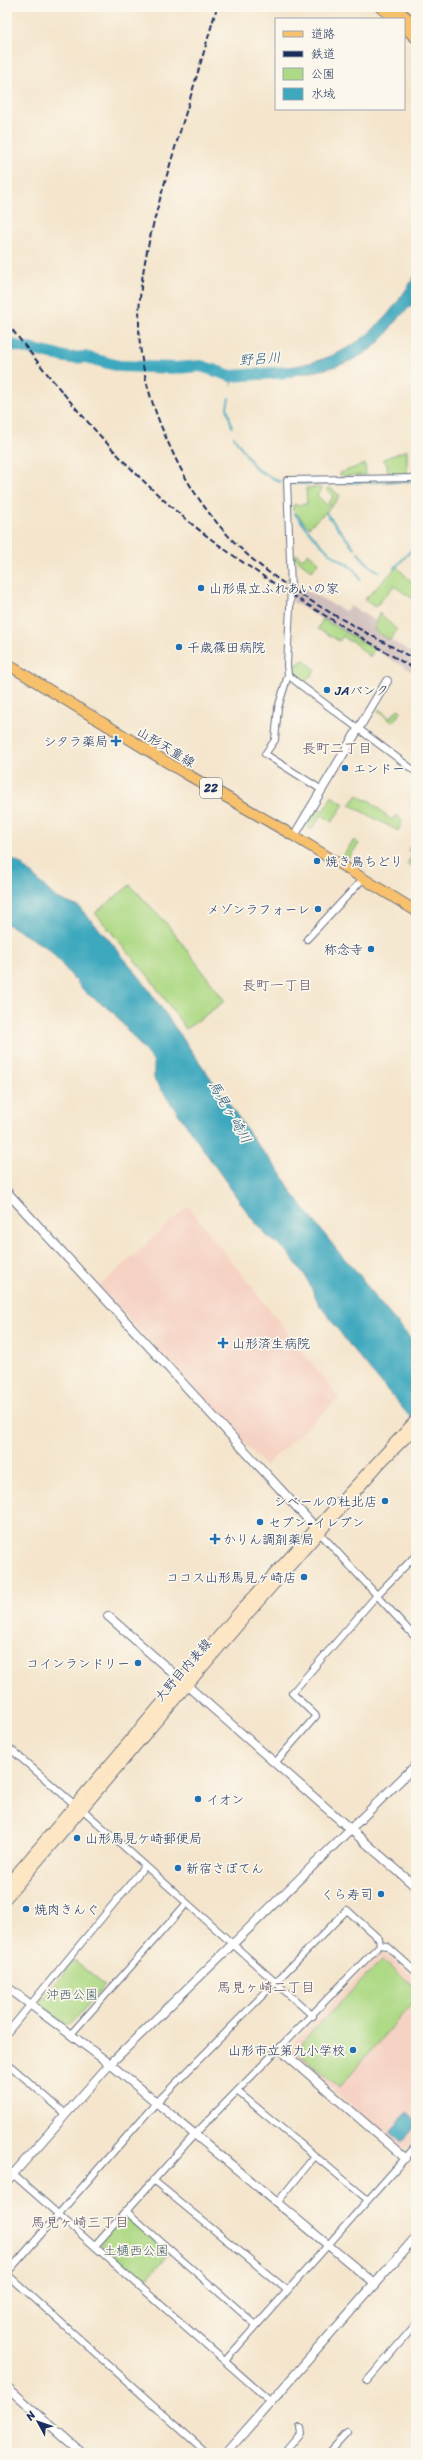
<svg xmlns="http://www.w3.org/2000/svg" width="423" height="2460" font-family="Sriracha,'Klee One',sans-serif">
<style>
.built{fill:#f5d2c3}
.industrial{fill:#d1bfbd}
.green{fill:#aed985;stroke:#648472}
.water{fill:#3ea8be;stroke:#2c6c8e}
.lines{fill:none;stroke-linecap:round;stroke-linejoin:round}
.stream{stroke:#3ea8be;stroke-width:2}
.river{stroke:#3ea8be;stroke-width:12}
.minor-casing{stroke:#676f84;stroke-width:8}
.tertiary-casing{stroke:#676f84;stroke-width:10}
.secondary-casing{stroke:#676f84;stroke-width:11}
.primary-casing{stroke:#676f84;stroke-width:12}
.minor{stroke:#fff;stroke-width:6}
.tertiary{stroke:#fff;stroke-width:8}
.secondary{stroke:#fce6c4;stroke-width:9}
.primary{stroke:#f7c06c;stroke-width:10}
.rail{stroke:#1b2f5e;stroke-width:2;stroke-dasharray:6 3;stroke-linecap:butt}
.poi-dot{fill:#1f6fb2;stroke:#fbf7ec;stroke-width:1.5}
.labels{text-anchor:middle;dominant-baseline:central;stroke-width:3.5;stroke-linejoin:round;paint-order:stroke}
.shield{fill:#fbf7ec;stroke:#5e6b89;stroke-width:1}
.shield-label{font-size:12px;font-weight:bold;fill:#1b2f5e}
.poi-label{font-size:13px;fill:#1b2f5e;stroke:#fbf7ec;text-anchor:start}
.street-label{font-size:13px;fill:#1b2f5e;stroke:#fbf7ec}
.park-label{font-size:13px;fill:#405a68;stroke:#fbf7ec}
.water-label{font-size:14px;font-style:italic;fill:#275980;stroke:#fbf7ec}
.neighbourhood-label{font-size:14px;fill:#62566b;stroke:#fbf7ec}
</style>
<rect width="100%" height="100%" fill="#fbf7ec"/>
<filter id="ink" filterUnits="userSpaceOnUse"><feTurbulence type="fractalNoise" baseFrequency=".025" numOctaves="2"/><feDisplacementMap in="SourceGraphic" scale="8" xChannelSelector="R" yChannelSelector="G"/><feConvolveMatrix kernelMatrix="1 2 1 2 8 2 1 2 1" color-interpolation-filters="sRGB"/></filter>
<filter id="wash" filterUnits="userSpaceOnUse"><feTurbulence type="fractalNoise" baseFrequency=".012" numOctaves="4" result="noise"/><feDisplacementMap in="SourceGraphic" scale="16" xChannelSelector="R" yChannelSelector="G"/><feGaussianBlur stdDeviation="0.9" result="paint"/><feColorMatrix in="noise" values="0 0 0 0 0 0 0 0 0 0 0 0 0 0 0 0 0 1.4 0 .05"/><feComposite in="paint" operator="in"/></filter>
<g filter="url(#wash)">
<rect width="100%" height="100%" fill="#f4e5cc"/>
<path class="built" d="M188,1206L339,1398L265,1466L99,1287Z
M380,1954H386L416,1979V2141L409,2149L402,2150L291,2054V2045Z"/>
<path class="industrial" d="M294,584L345,611L350,606L376,621L374,630L416,655V674L293,602Z"/>
<path class="green" d="M407,450V475H388L387,465L383,459Z
M365,464L366,475L340,476V473Z
M319,487L322,489L317,495L330,508L309,527L293,510V505L307,504L306,488Z
M329,487L340,496L331,507L328,503L333,497L326,490Z
M308,553L319,562L312,571L294,557L296,554L303,559Z
M397,567L416,586V601L394,586L375,607L364,600Z
M380,613L397,630L390,640L374,630Z
M323,619L374,649L370,657L351,640L350,642L343,636L339,641L318,629Z
M304,660L316,670L303,684L294,676L291,668Z
M379,709L390,718L398,709L402,712L392,722L378,711Z
M358,795L365,800H369L391,820L396,815L402,821L398,831L350,805Z
M332,796L344,804L332,822L322,815L311,830L307,827L318,808L323,811Z
M354,840L359,844L345,862L340,859Z
M414,841L416,843V860L411,867L407,864L413,854L408,850Z
M130,885L168,925L225,1001L186,1029L149,977L95,913Z
M74,1960L105,1986L70,2024H64L38,2004Z
M382,1960L416,1988V1999L339,2087L301,2055L302,2042Z
M125,2214L169,2254L143,2283L102,2247L101,2241Z"/>
<path class="water" d="M416,274C416,310 415,299 394,323C390,327 389,332 385,336C356,368 313,373 272,377L274,369C345,362 380,334 416,274Z
M7,856L22,865L56,898L79,907L110,941L141,979L257,1144L281,1173L292,1193L340,1254L359,1274L374,1296L416,1345V1424L354,1351L319,1304L306,1277L287,1251L266,1235L250,1216L154,1079V1062L111,1010L86,993L49,949L7,924Z
M407,2112L416,2120V2126L402,2142L390,2132Z"/>
<g class="lines">
<path class="stream" d="M231,376L232,385
M229,398L227,408L232,427
M234,437L256,469L280,482
M293,484L416,481
M294,513C305,525 315,540 328,551C339,562 355,564 360,580
M326,513L355,549
M358,553L370,566L380,572
M394,569L416,545"/>
<path class="river" d="M7,344L70,358L85,357L119,366L176,368L201,366L231,376L289,372"/>
</g>
</g>
<g filter="url(#ink)">
<g class="lines">
<defs>
<path id="minor" d="M416,478L287,480L291,588L287,665L288,675L299,684L416,772
M288,675L278,708L275,740L265,754L322,790
M307,939L363,879
M319,1532L416,1638
M7,1746L74,1804
M275,1763L316,1716L292,1693L377,1595L416,1555
M82,1809L313,2016
M7,2033L144,1867
M71,2034L187,1903
M7,2063L66,2114
M237,2091L368,2200
M7,2169L271,2402
M153,2180L287,2290
M277,2203L315,2156
M126,2211L256,2325
M95,2246L194,2135L380,1945L387,1946L416,1972
M7,2273L156,2103L347,1910L379,1939L380,1945
M7,2274L207,2453
M225,2361L416,2146
M367,2381L416,2324
M284,2453L301,2433L300,2428
M329,2453L347,2433"/>
<path id="tertiary" d="M294,836L387,681
M7,1192L315,1527
M108,1616L416,1887
M7,1987L110,2064L375,2284
M280,2049L405,2158
M7,2181L110,2064L416,1765
M7,2387L82,2453
M226,2453L416,2237"/>
<path id="secondary" d="M7,1884L241,1609L416,1419
M7,1898L252,1610L382,1462L416,1428"/>
<path id="primary" d="M380,7L394,19
M394,7L416,25
M404,27L416,38
M7,664L183,772L294,836L416,911"/>
</defs>
<use href="#minor" class="minor-casing"/>
<use href="#tertiary" class="tertiary-casing"/>
<use href="#secondary" class="secondary-casing"/>
<use href="#primary" class="primary-casing"/>
<use href="#minor" class="minor"/>
<use href="#tertiary" class="tertiary"/>
<use href="#secondary" class="secondary"/>
<use href="#primary" class="primary"/>
<path class="rail" d="M217,7C203,55 189,103 174,151C156,213 134,279 140,345C144,383 156,417 172,451C190,491 218,529 251,558C300,600 361,629 416,660
M7,323C60,391 116,460 182,516C254,576 336,622 416,670"/>
</g>
</g>
<g class="poi-dot">
<circle cx="201" cy="588" r="4"/>
<circle cx="179" cy="647" r="4"/>
<circle cx="327" cy="690" r="4"/>
<path d="M114 735h4v4h4v4h-4v4h-4v-4h-4v-4h4z"/>
<circle cx="345" cy="768" r="4"/>
<circle cx="317" cy="861" r="4"/>
<circle cx="318" cy="909" r="4"/>
<circle cx="371" cy="949" r="4"/>
<path d="M221 1337h4v4h4v4h-4v4h-4v-4h-4v-4h4z"/>
<circle cx="385" cy="1501" r="4"/>
<circle cx="260" cy="1522" r="4"/>
<path d="M213 1533h4v4h4v4h-4v4h-4v-4h-4v-4h4z"/>
<circle cx="304" cy="1577" r="4"/>
<circle cx="138" cy="1663" r="4"/>
<circle cx="198" cy="1799" r="4"/>
<circle cx="77" cy="1838" r="4"/>
<circle cx="178" cy="1868" r="4"/>
<circle cx="381" cy="1894" r="4"/>
<circle cx="26" cy="1909" r="4"/>
<circle cx="353" cy="2050" r="4"/>
</g>
<g class="labels">
<rect class="shield" x="200" y="778" width="22" height="20" rx="3"/>
<g class="shield-label">
<text x="211" y="788">22</text>
</g>
<g class="poi-label">
<text x="209" y="588">山形県立ふれあいの家</text>
<text x="187" y="647">千歳篠田病院</text>
<text x="335" y="690">JAバンク</text>
<text x="108" y="741" text-anchor="end">シタラ薬局</text>
<text x="353" y="768">エンドー</text>
<text x="325" y="861">焼き鳥ちどり</text>
<text x="310" y="909" text-anchor="end">メゾンラフォーレ</text>
<text x="363" y="949" text-anchor="end">称念寺</text>
<text x="232" y="1343">山形済生病院</text>
<text x="377" y="1501" text-anchor="end">シベールの杜北店</text>
<text x="268" y="1522">セブン-イレブン</text>
<text x="223" y="1539">かりん調剤薬局</text>
<text x="296" y="1577" text-anchor="end">ココス山形馬見ヶ崎店</text>
<text x="130" y="1663" text-anchor="end">コインランドリー</text>
<text x="206" y="1799">イオン</text>
<text x="85" y="1838">山形馬見ケ崎郵便局</text>
<text x="186" y="1868">新宿さぼてん</text>
<text x="373" y="1894" text-anchor="end">くら寿司</text>
<text x="34" y="1909">焼肉きんぐ</text>
<text x="345" y="2050" text-anchor="end">山形市立第九小学校</text>
</g>
<g class="street-label">
<text transform="translate(166 747) rotate(31)">山形天童線</text>
<text transform="translate(183 1670) rotate(-49)">大野目内表線</text>
</g>
<g class="park-label">
<text x="72" y="1994">沖西公園</text>
<text x="136" y="2250">土樋西公園</text>
</g>
<g class="water-label">
<text transform="translate(260 359) rotate(-4)">野呂川</text>
<text transform="translate(230 1112) rotate(60)">馬見ヶ崎川</text>
</g>
<g class="neighbourhood-label">
<text x="337" y="748">長町二丁目</text>
<text x="277" y="985">長町一丁目</text>
<text x="266" y="1987">馬見ヶ崎二丁目</text>
<text x="80" y="2222">馬見ヶ崎三丁目</text>
</g>
</g>
<rect width="423" height="2460" fill="none" stroke="#fbf7ec" stroke-width="24"/>
<rect x="275" y="18" width="130" height="92" fill="#fbf7ec" stroke="#a1a7b3"/>
<rect x="283" y="31" width="20" height="6" fill="#f7c06c" stroke="#a1a7b3"/>
<text x="311" y="38" font-size="12" fill="#1b2f5e">道路</text>
<rect x="283" y="51" width="20" height="6" fill="#1b2f5e" stroke="#a1a7b3"/>
<text x="311" y="58" font-size="12" fill="#1b2f5e">鉄道</text>
<rect x="283" y="68" width="20" height="12" fill="#aed985" stroke="#a1a7b3"/>
<text x="311" y="78" font-size="12" fill="#1b2f5e">公園</text>
<rect x="283" y="88" width="20" height="12" fill="#3ea8be" stroke="#a1a7b3"/>
<text x="311" y="98" font-size="12" fill="#1b2f5e">水域</text>
<g transform="translate(38 2422) rotate(310)" stroke="#fbf7ec" stroke-width="3" paint-order="stroke">
<path d="M0-3L7 15L0 10L-7 15Z" fill="#1b2f5e"/>
<text y="-6" font-size="11" font-weight="bold" text-anchor="middle" fill="#1b2f5e">N</text>
</g>
</svg>
